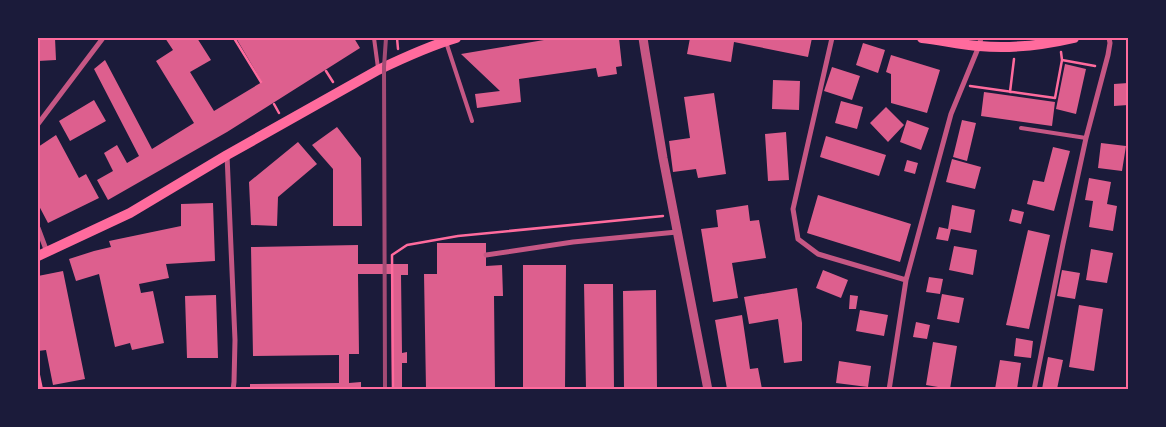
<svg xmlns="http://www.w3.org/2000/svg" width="1166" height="427" font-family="'Varela Round',sans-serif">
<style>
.building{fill:#dd5f8e}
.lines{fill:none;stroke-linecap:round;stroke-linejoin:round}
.path{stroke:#ff6b9d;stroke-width:2.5}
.service{stroke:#c65784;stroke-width:4}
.minor{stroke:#c65784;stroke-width:5}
.tertiary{stroke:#c65784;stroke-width:9}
.secondary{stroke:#ff6b9d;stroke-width:10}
.rail{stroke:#a44b75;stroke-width:4}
.neatline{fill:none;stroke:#ff6b9d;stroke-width:2}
</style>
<rect width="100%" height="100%" fill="#1b1b3a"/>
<path class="building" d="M38,38H55L56,60L38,61Z
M165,38H197L211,60L190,72L214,111L262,82L236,38H354L360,48L227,132L108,200L97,180L113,171L104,153L117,145L127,163L139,156L94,69L105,60L152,149L194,123L156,61L173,50Z
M556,38H619L622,66L616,67L617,74L598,77L596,68L519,79L521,102L477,108L475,94L500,91L461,54Z
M690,38H812L808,57L734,42L731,62L687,54Z
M863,43L885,50L878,73L856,65Z
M891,55L940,70L927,113L891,103V74L886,72Z
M1065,64L1086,69L1076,114L1056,109Z
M832,67L860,76L852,100L824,91Z
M773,80L800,81L799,110L772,109Z
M1128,83V105L1114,106V84Z
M984,92L1055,102L1052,126L981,116Z
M714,93L726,174L698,178L696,169L673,172L669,141L690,138L684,97Z
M94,100L106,121L70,141L59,121Z
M841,101L863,107L857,129L835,123Z
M886,107L904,125L888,142L870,123Z
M907,120L929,128L921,150L900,142Z
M962,120L976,123L967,161L953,157Z
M337,127L361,158L362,226H333V169L312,145Z
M786,132L789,180L768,181L765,134Z
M56,135L79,178L86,174L99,198L48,223L38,204V147Z
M826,136L886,155L879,176L820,157Z
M298,142L317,164L278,197L277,226L251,225L249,182Z
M1101,143L1126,146L1122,171L1098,168Z
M1053,147L1070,151L1054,211L1027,204L1033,180L1044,182Z
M952,159L981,167L975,189L946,182Z
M907,160L918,163L915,174L904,171Z
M1089,178L1111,182L1107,204L1117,206L1113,231L1089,227L1093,201L1085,200Z
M818,195L911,224L900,262L807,233Z
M213,203L215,261L166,264L169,278L139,284L141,293L153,291L164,343L132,350L130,343L115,347L99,274L76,281L69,259L94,251L111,247L109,241L181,226V204Z
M748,205L750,221L759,220L766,258L732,263L738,298L713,302L701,229L718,227L716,210Z
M952,205L975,210L971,233L951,229L948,241L936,239L939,227L948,229Z
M1012,209L1024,212L1021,224L1009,221Z
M1028,230L1050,235L1029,329L1006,325Z
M437,243H486V266L502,265L503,296H494L495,389H426L424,274H437Z
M358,245V264H408V275H401L402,353L407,352V363H402V389H392L391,274H358L359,354H349V383L361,382V389H250V384L339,383V355L253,356L251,247Z
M954,246L977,250L973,275L949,270Z
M1091,249L1113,253L1107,283L1086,280Z
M523,265H566L565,389H523Z
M823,270L848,280L841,298L816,288Z
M1062,270L1080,273L1075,299L1057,296Z
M63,271L85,379L53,385L46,350L38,351V276Z
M929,277L943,279L940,294L926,292Z
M584,284H613L614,389H586Z
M797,288L802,323V361L784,363L778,319L749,324L744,297Z
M656,290L657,389H624L623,291Z
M942,294L964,298L959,323L937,319Z
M216,295L218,358H187L185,296Z
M850,295L858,296L856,309H849Z
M1079,305L1103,309L1094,371L1069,367Z
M860,310L888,315L884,336L856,331Z
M742,315L750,369L758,368L762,389H727L715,320Z
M916,322L930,325L927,339L913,337Z
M1016,338L1033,341L1031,358L1014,356Z
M933,342L957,346L950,389L926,385Z
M1048,357L1063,360L1057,389H1042Z
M1000,360L1021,363L1017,389H995Z
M839,361L871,366L868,387L836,383Z"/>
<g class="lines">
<path class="path" d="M234,38L261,82
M397,38L398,49
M1062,60L1095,66
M326,71L333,82
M970,86L1055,98L1062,60L1061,52
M1010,92L1014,59
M274,104L279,113
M38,371L42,390
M393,390L392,255L407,245L458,236L663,216"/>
<path class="service" d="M374,38L378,68
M446,42L472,121
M1021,128L1086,138"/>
<path class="minor" d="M832,38L793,209L798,239L818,254L906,280
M38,124L103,38
M227,155L235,340L234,382L233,390
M38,228L47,252
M486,255L573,242L677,232
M889,390L906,280L951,114L979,46L981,38
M1034,390L1063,244L1086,138L1108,55L1110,43L1109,38"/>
<path class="tertiary" d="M643,38L645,51L663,158L708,390"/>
<path class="secondary" d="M922,38C941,40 960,45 979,46C1011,49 1044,45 1074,38
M38,256L130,213L227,155L378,70C403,58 429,46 456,38"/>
<path class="rail" d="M385,390L384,67L386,38"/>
</g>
<rect width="1166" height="427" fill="none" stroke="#1b1b3a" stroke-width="78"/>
<rect x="39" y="39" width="1088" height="349" class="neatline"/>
</svg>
